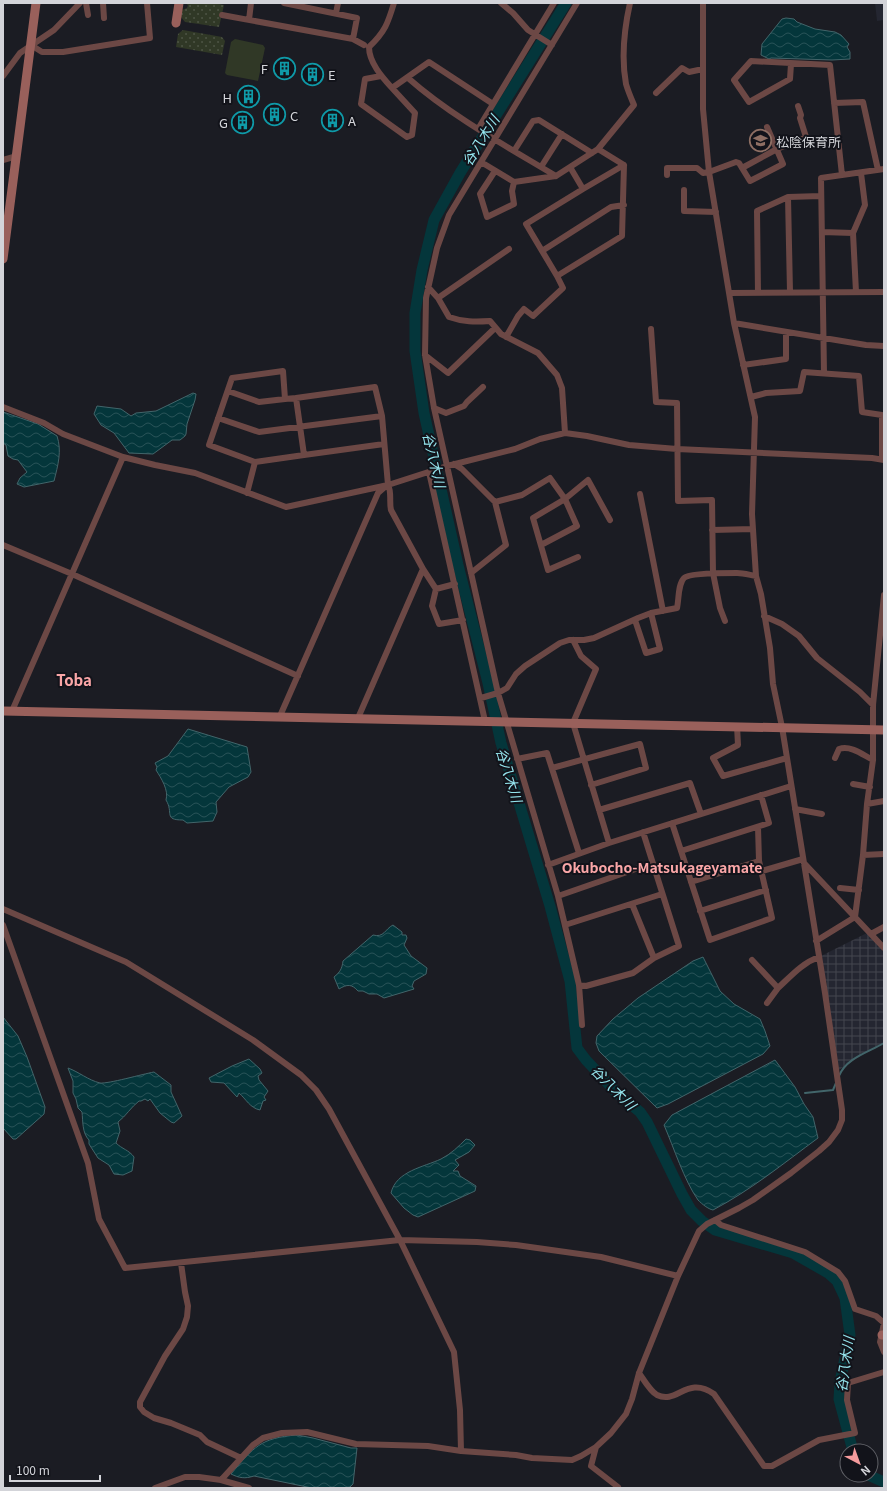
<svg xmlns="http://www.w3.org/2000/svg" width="887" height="1491" font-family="Georgia,'Noto Sans JP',serif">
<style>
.built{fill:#242631}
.industrial{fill:url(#industrial-grid)}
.grass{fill:url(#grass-dots)}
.garden{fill:#303826}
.water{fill:url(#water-waves);stroke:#42656a}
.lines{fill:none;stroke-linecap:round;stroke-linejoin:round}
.stream{stroke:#42656a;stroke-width:2}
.river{stroke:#04363b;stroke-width:11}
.street{stroke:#6c4845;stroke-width:6}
.secondary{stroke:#99605b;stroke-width:9}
.labels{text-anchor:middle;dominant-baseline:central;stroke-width:4;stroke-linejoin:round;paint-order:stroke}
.poi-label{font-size:13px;fill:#d3d4d9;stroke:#12131a;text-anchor:start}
.water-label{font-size:14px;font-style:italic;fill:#95e6ef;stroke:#12131a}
.neighbourhood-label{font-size:14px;font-weight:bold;fill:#faa6a7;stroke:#12131a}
.quarter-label{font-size:15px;font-weight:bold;fill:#faa6a7;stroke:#12131a}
</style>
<defs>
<pattern id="industrial-grid" width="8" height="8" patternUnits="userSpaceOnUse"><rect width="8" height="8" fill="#242631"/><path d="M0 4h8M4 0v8" fill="none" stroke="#43454e"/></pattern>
<pattern id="grass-dots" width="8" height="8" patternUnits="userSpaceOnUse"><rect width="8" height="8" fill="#303826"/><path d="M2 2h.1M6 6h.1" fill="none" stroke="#4d5445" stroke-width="1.8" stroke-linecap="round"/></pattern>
<pattern id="water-waves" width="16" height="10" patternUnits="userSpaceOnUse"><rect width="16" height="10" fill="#04363b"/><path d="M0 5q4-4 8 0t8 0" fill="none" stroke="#285257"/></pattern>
</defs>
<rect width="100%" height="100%" fill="#1b1c23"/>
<path class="built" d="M875,3H884V20L877,21Z"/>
<path class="industrial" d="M867,933L884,952V1043L869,1050L839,1070L821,956Z"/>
<path class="grass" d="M185,3H214L224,5L219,27L185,22L181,17L182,10L187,8L188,5Z
M183,30L222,37L225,41L222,55L176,47L178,34Z"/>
<path class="garden" d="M235,39L263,45L265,48L258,81L227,75L225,73L231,42Z"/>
<path class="water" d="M786,18L794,19L797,22L815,29L835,32L841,35L849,44L847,47L850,52V59L832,60L771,58L769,59L761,55L762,44L782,19Z
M193,393L196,394L195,400L187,424L186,434L185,436L180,440H172L153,454L129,453L114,433L101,425L94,414L97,406L121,409L131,416L136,413L156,411Z
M3,412L38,424L57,436C62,451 58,465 54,481L24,487L17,484L20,478L27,472L18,460L13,459L8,456L6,445L3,443Z
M188,729L247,747L251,772L248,777L229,787L216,802L217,812L213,821L187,823L183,820C163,820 174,813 166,800C169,790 161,778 156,770L157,767L155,763L168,756Z
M393,925L402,932V935H406L407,938L404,945L411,956L427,968L426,974L414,981L412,986L414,989L384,998L377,994H369L363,991H358C352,984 347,984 339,989L334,977C340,972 342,969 343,961L373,935C384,938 385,929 393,925Z
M703,957L720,991L734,1004L760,1019L765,1031L770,1046L763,1054L668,1104L657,1108L599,1051L596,1043L597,1036L613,1019L638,998L693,961Z
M3,1017L18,1036L27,1057L45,1107L44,1114L16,1139H13L3,1128Z
M249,1059L260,1069L262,1073L258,1076L259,1080L268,1091L264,1097L266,1100L263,1101L260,1110C250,1108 246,1099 239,1093L237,1097L224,1083L211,1082L209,1078L232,1066Z
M775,1060L795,1087L804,1104L813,1117L818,1138C784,1163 751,1190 713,1210C708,1209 702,1204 698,1200C684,1180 674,1148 664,1125L672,1115Z
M68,1068C79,1072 88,1080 100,1083C108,1084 143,1074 154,1072L171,1085V1092L182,1116L174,1123L171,1122L160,1113L150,1099L148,1101L145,1099L141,1101H139C131,1107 126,1116 118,1122L120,1131L116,1143C122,1149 129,1150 134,1157L132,1171L123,1175L114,1174L109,1165L98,1158L89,1144V1140C82,1133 83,1121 82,1112L78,1108L76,1099L73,1093V1081Z
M466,1139L470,1140L475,1145L469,1152L455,1160L459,1165L453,1171H458L460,1176L476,1186L475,1191L418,1217L413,1215L404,1208L391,1193C396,1171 424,1167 441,1159C451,1154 459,1146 466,1139Z
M297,1435L313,1438L351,1448H357L353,1484L349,1488H312L254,1476C245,1479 239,1478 231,1474C254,1447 260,1438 297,1435Z"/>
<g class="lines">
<path class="stream" d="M839,1076C846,1058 869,1052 884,1043
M805,1093L833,1090L836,1083"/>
<path class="river" d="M566,3L460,173L434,220L422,270L415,313V351L424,413L458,565L488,683L501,743L550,906L570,981L577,1048L586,1060L616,1092L640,1112L647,1122L682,1194L691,1210L702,1221L715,1230L793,1253L828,1273L837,1281L845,1298L850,1335L840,1382L839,1399L853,1451
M868,1475L884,1482"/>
<path class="street" d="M86,3L88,15
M103,3L104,18
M284,3L357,18L353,39
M394,3C388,23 385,32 369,47C369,63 383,78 392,88L429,62L493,104
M501,3L513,13L528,30L552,45
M577,3L449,215L437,248L426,298L425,355L434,408L498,693L558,896L579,985L582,1025
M336,13L338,3
M222,15L353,39L364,45
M249,20L251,3
M31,45L42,52H63L150,38L147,3
M791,64L790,79L749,102L734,80L751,61L830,65L842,175
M3,76L20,53L54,30L80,3
M381,76L365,79L361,104L407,137L412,135L415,113L392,88
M408,78C451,116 506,146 556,176
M656,93L682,68L689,72L703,69
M834,103L863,102L878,170
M478,129L554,3
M514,151L533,121L539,120L592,153
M3,160L17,156
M481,162L514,182L556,176L598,149L634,105C631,98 628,91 626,84C621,57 624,30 630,3
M541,167L562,134
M742,168L777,149L806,137L800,118L801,115L798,106
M495,171L480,194L487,217L514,204L512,191L514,182
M667,175V168H697L703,173L709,172L736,162L739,163L750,181L783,164L767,127
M583,189L624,165
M684,190V211L716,212
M788,197L790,292
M822,232L853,233
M542,251L611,207L624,205
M557,276L526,224L583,189L570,167
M428,287L438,298L449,317C463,322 475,322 490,321L501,334L538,353L557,375L562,388L565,433
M856,292L853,233L865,205L861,173
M729,293L884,292
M758,293L757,211L788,197L821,196
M438,298L509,249
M734,323L866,345L884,346
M651,329L656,402L677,403L678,501L712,500L713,573L720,608L725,621
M506,337L518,316L524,309L533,316L563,288L557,276L622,236L624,165L598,149
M425,355L448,373L495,328
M743,365L786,359V332
M824,373L821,178L884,169
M228,391L259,402L285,399
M751,397L766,393L800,391L804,372L859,376L862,412L882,415V459
M296,398L375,387L382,416L388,485C392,492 389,502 391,510L423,569L358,718
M3,407L44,423L63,434L123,457L155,465L195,473L286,507L388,485L447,466L515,449L540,439L565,433L587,436L629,445L677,449L872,458L884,460
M434,408L446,413L464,406L467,402L483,387
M218,418L259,432L382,416
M304,455L384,444
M454,464L462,469L495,502L506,545L471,573
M429,472L485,721
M247,493L255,462L209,445L232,378L283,371L285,399L296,398L304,455L255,462
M640,494L663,611
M495,502L522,495L550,478L565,499L577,526L541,545
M712,530L753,529
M3,545L72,574L298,676
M578,557L548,570L533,518L565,499L588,480L610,520
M423,569L436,589L432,606L439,624L463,620
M436,589L455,584
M764,616L782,624L799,636L817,658L860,692L873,705
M635,620L646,653L660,649L651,613
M573,640L581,656L596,669L573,723L609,843
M481,698L498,693L507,688L516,674L525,666L560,643L569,640H584L594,638L638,618L651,613L677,608C679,599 678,584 684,578C689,573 729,573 737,573C743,573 750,575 756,576
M12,711L123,457
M280,716L378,493L386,486
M737,726L738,745L713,758L723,776L787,758
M835,758L839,749C851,745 863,755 873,760
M517,759L547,753L579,853
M552,768L640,744L646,768L591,785
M853,784L870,787
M867,804L884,801
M795,809L822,814
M599,810L690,783L701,814
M672,823L710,940L772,918L759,861L758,827
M681,851L769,823L761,795
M863,855L884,854
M804,863L884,948
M548,865L609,843L791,786
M762,871L803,859
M691,882L759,861
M840,888L859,890
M558,896L653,863
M632,904L654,958
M3,909L126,962L253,1040L301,1075L316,1090L329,1109L400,1240L454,1352L460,1410L461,1451
M700,911L766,890
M855,917L863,855L867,804L873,760V705L884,595
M3,925L88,1163L99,1219L125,1268L400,1240L477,1242L516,1245L601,1257L678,1276
M565,925L662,894
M871,934L884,927
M816,941L855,917
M752,960L778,988C791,976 802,963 819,957
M579,985L586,986L633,973L654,958L679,946L643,832
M767,1003L778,988
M715,1220L721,1225L805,1252L838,1272L845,1281L855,1309L876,1316L884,1323L880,1342L884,1352
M181,1263L185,1292L188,1306L187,1317L183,1329L165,1356L140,1402V1407L144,1412L154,1418L171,1423L200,1435L207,1442L241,1458
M639,1373C644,1380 650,1391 657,1395C677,1405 687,1375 714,1394L764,1466H772L819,1440L855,1433L847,1400L848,1383L884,1372
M596,1447L591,1466L618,1487
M221,1480L249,1488
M155,1488L185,1477H199L221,1480L253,1445L263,1438L282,1433L307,1432L356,1444L428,1446L461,1451L516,1455L532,1458L572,1460L581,1456L596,1447L611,1433L626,1414L632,1399L639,1373L678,1276L699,1231L707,1224L739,1208L753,1200L791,1173L819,1151L829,1142L838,1130L842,1120V1110L825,993L782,727L773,684L770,648L761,594L756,576L752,514L755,417L734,323L709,172L703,109V3"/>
<path class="secondary" d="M176,23L179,3
M3,259L36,3
M3,711L884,730
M882,1335H884"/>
</g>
<defs>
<symbol id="building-ring" viewBox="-11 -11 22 22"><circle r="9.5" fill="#12131a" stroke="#0f9aa8" stroke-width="1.5"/><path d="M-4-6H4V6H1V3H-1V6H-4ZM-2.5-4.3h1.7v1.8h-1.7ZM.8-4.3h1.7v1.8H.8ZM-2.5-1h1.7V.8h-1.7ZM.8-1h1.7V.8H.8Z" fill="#0f9aa8"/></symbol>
<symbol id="school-ring" viewBox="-11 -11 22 22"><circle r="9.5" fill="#12131a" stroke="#8d6e63" stroke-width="1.5"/><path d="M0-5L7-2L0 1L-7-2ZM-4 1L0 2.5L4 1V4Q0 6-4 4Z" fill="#8d6e63"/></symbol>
</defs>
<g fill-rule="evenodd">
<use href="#building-ring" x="272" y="56" width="25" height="25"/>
<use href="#building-ring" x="300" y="62" width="25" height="25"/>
<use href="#building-ring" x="236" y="84" width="25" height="25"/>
<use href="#building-ring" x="262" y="102" width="25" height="25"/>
<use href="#building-ring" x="320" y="108" width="25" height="25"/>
<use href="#building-ring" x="230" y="110" width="25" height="25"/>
<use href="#school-ring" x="748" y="128" width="25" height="25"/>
</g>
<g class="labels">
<g class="poi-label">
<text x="268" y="68" text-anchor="end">F</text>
<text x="328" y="74">E</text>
<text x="232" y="97" text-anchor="end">H</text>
<text x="290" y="115">C</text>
<text x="348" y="120">A</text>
<text x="228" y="122" text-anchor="end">G</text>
<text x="776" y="141">松陰保育所</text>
</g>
<g class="water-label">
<text transform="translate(480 140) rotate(-58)">谷八木川</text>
<text transform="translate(435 460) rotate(77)">谷八木川</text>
<text transform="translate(510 775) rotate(73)">谷八木川</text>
<text transform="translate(614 1087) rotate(45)">谷八木川</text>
<text transform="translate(844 1364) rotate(-82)">谷八木川</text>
</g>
<g class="neighbourhood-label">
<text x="662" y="867">Okubocho-Matsukageyamate</text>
</g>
<g class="quarter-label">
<text x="74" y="679">Toba</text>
</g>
</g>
<rect width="887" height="1491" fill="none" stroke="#d3d4d9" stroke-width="8"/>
<g transform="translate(859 1463) rotate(139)"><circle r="19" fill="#12131a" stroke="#5f6066"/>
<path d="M0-3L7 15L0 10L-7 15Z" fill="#f59b9d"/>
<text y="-6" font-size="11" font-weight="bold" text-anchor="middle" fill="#d3d4d9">N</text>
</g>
<path d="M10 1475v6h90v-6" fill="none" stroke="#d3d4d9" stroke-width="2"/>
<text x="16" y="1475" font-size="12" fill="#d3d4d9" stroke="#12131a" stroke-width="3" paint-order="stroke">100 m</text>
</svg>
